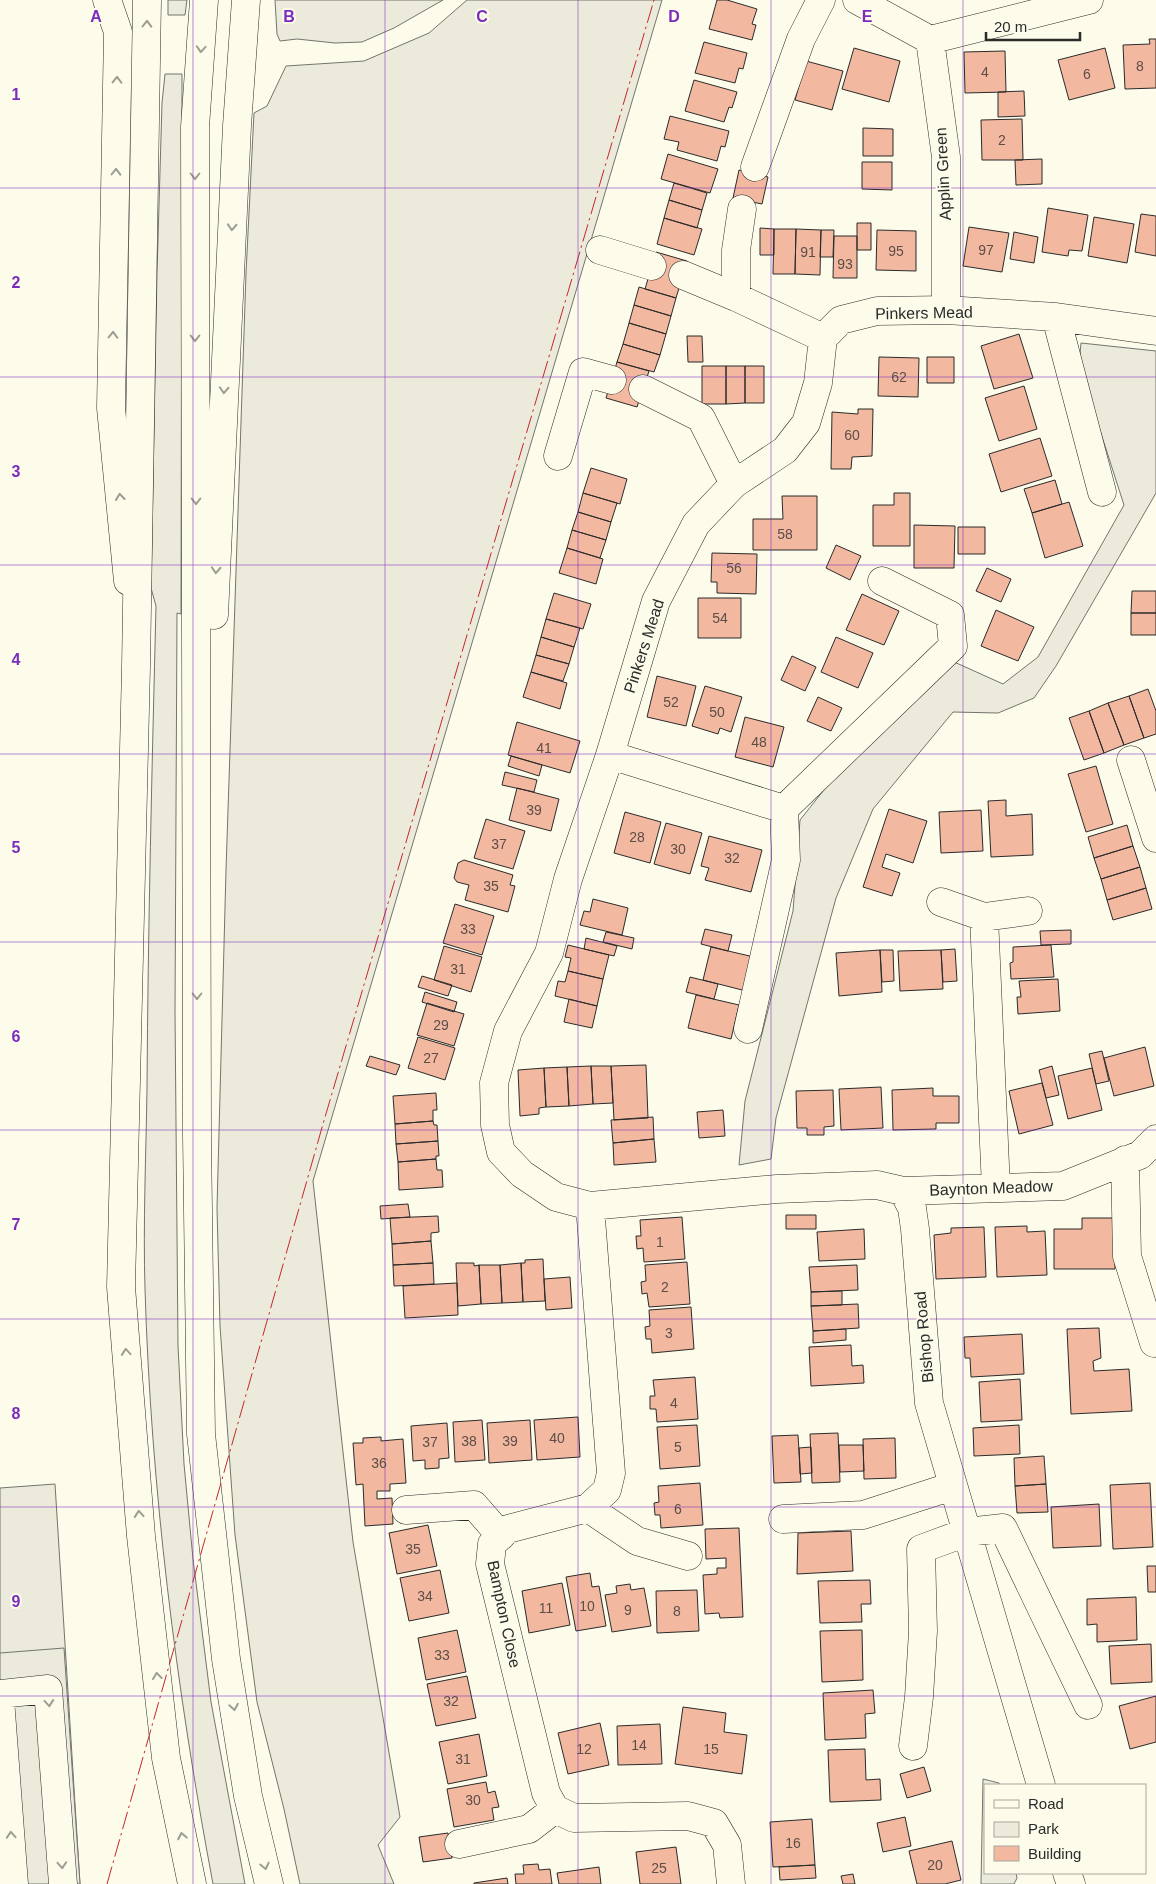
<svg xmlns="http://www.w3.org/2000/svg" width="1156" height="1884" font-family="Arial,sans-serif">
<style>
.green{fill:#ecebdb;stroke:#74746e}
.parking{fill:#eceadb;stroke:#74746e}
.building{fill:#f2b8a0;stroke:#2b2b2b}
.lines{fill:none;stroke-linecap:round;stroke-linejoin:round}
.minor-casing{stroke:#2b2b2b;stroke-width:29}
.major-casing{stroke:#2b2b2b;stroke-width:29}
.highway-casing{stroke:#2b2b2b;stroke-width:29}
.minor{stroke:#fdfbea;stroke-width:28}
.major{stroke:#fdfbea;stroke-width:28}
.highway{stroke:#fdfbea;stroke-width:28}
.power{stroke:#c62828;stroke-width:1;stroke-dasharray:18 4 2.5 4;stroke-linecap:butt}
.oneway{stroke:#9e9d94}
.grid{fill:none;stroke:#7b2cbf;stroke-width:1;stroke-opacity:0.55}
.labels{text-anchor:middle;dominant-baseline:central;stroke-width:4;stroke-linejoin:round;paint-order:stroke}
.number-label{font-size:14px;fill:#5d4e48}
.street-label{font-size:16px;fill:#2b2b2b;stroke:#fdfbea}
.grid-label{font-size:16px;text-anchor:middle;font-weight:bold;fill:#7b2cbf;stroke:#fdfbea;stroke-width:4;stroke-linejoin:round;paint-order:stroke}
</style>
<rect width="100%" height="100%" fill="#fdfbea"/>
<path class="green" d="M168,0H187L185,15H168Z
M275,0H443L394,28L362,42L335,43L297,39L280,41L277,34Z
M467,0H662L313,1181L353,1542L400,1817L378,1845L394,1884H300L284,1809L257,1702L235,1535L220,1326L217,1208L226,870L246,273L254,113L267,106L286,66L364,61L429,33Z
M165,74H182L181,614L177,613L175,1011L178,1346L184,1464L193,1559L211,1702L245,1884H213C176,1687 151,1489 145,1289C143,1223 146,1156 147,1089C148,928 152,767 156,606L151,588L157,274L162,103Z
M1081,343L1156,351V493L1056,666L1034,698L998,713L953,712L873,809L836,898L776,1118L771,1159L739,1165L745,1101L793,911L800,820L831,781L952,661L1003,684L1038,657L1124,505L1079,365Z
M55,1484L80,1884H0V1488Z
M983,1779L999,1783L1000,1785H985V1873H1016L1017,1878L1014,1884H981Z"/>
<path class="parking" d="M64,1648L80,1884H0V1653Z"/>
<path class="building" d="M717,0H727L757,9L752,24L756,25L752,40L709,29Z
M1149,39H1156V88L1125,89L1123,45L1150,44Z
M704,42L747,53L743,69L739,68L735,83L695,73Z
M854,48L900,61L889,102L842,89Z
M1105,48L1115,88L1069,100L1058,60Z
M1005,51L1006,92L965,93L964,52Z
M806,61L843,71L832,110L795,100Z
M694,80L737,92L732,108L729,107L724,122L685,111Z
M1024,91L1025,116L998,117V92Z
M670,116L729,131L725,147L721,146L717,161L677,150L679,142L664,139Z
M1022,119L1023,160H982L981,120Z
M863,128L893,129V156H863Z
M668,154L718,169L710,193L661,179Z
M1042,159V184L1016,185L1015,160Z
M862,162H892V190L862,189Z
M739,170L768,177L762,204L733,198Z
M674,183L707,193L702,210L669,200Z
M669,200L702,210L697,228L664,218Z
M1048,208L1088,215L1082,251L1069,250L1068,256L1042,252Z
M1141,214L1156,216V256L1135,252Z
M1094,217L1134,224L1127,263L1088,256Z
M664,218L702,229L694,255L657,244Z
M857,223H871V250H857Z
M969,227L1009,233L1002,272L963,266Z
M760,228L774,229V255H760Z
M774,229H796L795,274H773Z
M796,229L821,230L820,275L795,274Z
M821,230H834L833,257H820Z
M877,230L916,231V271L876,270Z
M1014,232L1038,237L1034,263L1010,259Z
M834,236H857V278H833Z
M656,252L687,261L676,298L645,289Z
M639,287L676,298L671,316L634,305Z
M634,305L671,316L666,334L629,323Z
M629,323L666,334L660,355L623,344Z
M1019,334L1033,378L994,389L981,346Z
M687,336H702L703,362H688Z
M623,344L660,355L654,372L617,362Z
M879,357L919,358L918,397L878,396Z
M927,357H954V383H927Z
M617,362L649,371L637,407L606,398Z
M702,366H726V404H702Z
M726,366H745V403L726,404Z
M745,366H764V403H745Z
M1024,386L1037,429L999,441L985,398Z
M858,409H873L872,456L852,457L851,469H831L832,412L858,414Z
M1040,438L1052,476L1001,492L989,454Z
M591,468L627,479L620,504L583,493Z
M1055,480L1062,504L1032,513L1024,489Z
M583,493L617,503L611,522L578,512Z
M894,493H910V546H873V505H894Z
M782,496H817V550H753V519H783Z
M1069,502L1083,546L1045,558L1032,513Z
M578,512L611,522L606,540L572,530Z
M914,525L955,526L954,568H914Z
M958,527H985V554H958Z
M572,530L606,540L600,558L567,548Z
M836,545L861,556L850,580L826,568Z
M567,548L603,559L596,584L559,573Z
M712,553L757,554L756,594L717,593V582H711Z
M987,568L1011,579L1001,602L976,591Z
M1132,591H1156V613H1131Z
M554,593L591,604L583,629L546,619Z
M862,594L899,611L884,645L846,630Z
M698,598H741V638H698Z
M996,610L1034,627L1018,661L981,646Z
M1131,613H1156V635H1131Z
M546,619L580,628L574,647L541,637Z
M541,637L574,647L569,664L536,655Z
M836,637L873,653L858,688L821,672Z
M536,655L569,664L563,681L531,672Z
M792,656L816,667L805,691L781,680Z
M531,672L567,683L560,709L523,697Z
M657,676L696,686L686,726L647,717Z
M705,686L742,697L731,732L720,728L718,734L692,726Z
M1148,689L1156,711V734L1144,738L1129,696Z
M1129,696L1144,738L1124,745L1108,703Z
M818,697L842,708L831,731L807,721Z
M1108,703L1124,745L1104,753L1089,711Z
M1089,711L1104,753L1084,760L1069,718Z
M745,717L784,727L773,767L735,757Z
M517,722L580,741L570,773L508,755Z
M511,756L542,765L539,776L508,766Z
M1096,766L1113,824L1086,832L1068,774Z
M505,772L537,780L534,792L502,785Z
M517,788L559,799L551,831L509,820Z
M1006,800V816L1032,814L1033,855L991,857L988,801Z
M889,809L927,821L913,863L886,854L882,867L900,873L892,896L863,887Z
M981,810L983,851L941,853L939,812Z
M625,812L661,822L650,863L614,853Z
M486,819L525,831L513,869L474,858Z
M666,823L702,833L690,874L654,864Z
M1127,825L1133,846L1094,858L1088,837Z
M709,836L762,850L751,892L705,880L709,868L701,866Z
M1133,846L1140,867L1101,879L1094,858Z
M464,860L513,875L510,885L515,886L508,912L465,900L469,885L457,882L454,878L458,863Z
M1140,867L1146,888L1107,900L1101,879Z
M1146,888L1152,909L1113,920L1107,900Z
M593,899L628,908L622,935L580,925L584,911L590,912Z
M455,904L494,916L482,955L443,943Z
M705,929L732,935L728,951L701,944Z
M1071,930V944L1041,945L1040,931Z
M606,932L634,938L632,949L603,942Z
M586,938L617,946L614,956L584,949Z
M568,945L609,955L603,979L568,971L571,958L565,957Z
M1051,945L1054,977L1011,979L1010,963L1013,962V947Z
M444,946L482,957L471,992L434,980Z
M711,947L754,957L746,991L703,980Z
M955,949L957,981L943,982L941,950Z
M880,950L882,992L839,996L836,953Z
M880,950H893L894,981L882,982Z
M941,950L943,989L900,991L898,951Z
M568,971L603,979L597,1006L555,996L558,981L565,982Z
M422,976L452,985L448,996L418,987Z
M690,977L718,984L714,999L686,992Z
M1058,979L1060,1011L1018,1014L1017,997H1021L1019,981Z
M425,992L457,1002L454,1012L422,1002Z
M696,995L739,1005L731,1039L688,1028Z
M569,999L597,1006L592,1028L564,1022Z
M427,1003L464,1014L454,1046L417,1035Z
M418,1037L455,1048L445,1080L408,1068Z
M1145,1047L1154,1086L1114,1096L1104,1058Z
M1102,1051L1109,1081L1096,1084L1089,1054Z
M370,1056L400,1065L396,1075L366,1066Z
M646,1065L648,1118L614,1120L611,1066Z
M591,1066L593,1104L569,1106L567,1067Z
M591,1066H611L613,1103L593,1104Z
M1052,1066L1059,1095L1046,1098L1039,1070Z
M567,1067L569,1106L546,1107L544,1068Z
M544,1068L546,1107L539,1108V1114L520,1116L518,1070Z
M1092,1068L1102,1110L1068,1119L1058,1076Z
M1042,1083L1053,1125L1019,1134L1009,1091Z
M881,1087L883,1128L841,1130L839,1089Z
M933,1088V1096H959V1123H936V1129L893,1130L892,1090Z
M833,1090L834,1126L824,1127V1135H807V1128H797L796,1091Z
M436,1093L437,1110H433V1121L395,1124L393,1096Z
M723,1110L725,1136L699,1138L697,1112Z
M653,1117L654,1139L613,1143L611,1120Z
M433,1121L434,1125H437L438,1141L396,1144L395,1124Z
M654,1139L656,1162L614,1165L613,1143Z
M438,1141L439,1156H436V1159L398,1162L396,1144Z
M436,1159L437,1170H442L443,1187L399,1190L398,1162Z
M408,1204L410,1217L381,1219L380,1206Z
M786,1215H816V1229H786Z
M438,1216L439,1232L431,1233V1241L392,1244L390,1218Z
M682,1217L685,1259L644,1262L643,1248L637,1249L636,1236H641L640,1220Z
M1082,1218H1115V1269H1054V1229H1082Z
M1027,1226V1232L1045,1231L1047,1275L997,1277L995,1227Z
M984,1227L986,1277L936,1279L934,1235L951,1233V1228Z
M864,1229L865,1259L819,1261L817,1232Z
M431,1241L433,1263L393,1265L392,1244Z
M543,1259L545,1301L523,1302L521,1263H525V1260Z
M687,1262L690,1304L649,1307L647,1293L642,1294L641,1282L646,1281L645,1265Z
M433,1263L434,1284L394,1286L393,1265Z
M456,1263H474V1266L479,1265L481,1304L458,1306Z
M521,1263L523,1302L502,1303L500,1265Z
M479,1265H500L502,1303L481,1304Z
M857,1265L858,1290L811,1292L809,1267Z
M570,1277L572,1308L546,1310L544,1279Z
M457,1283L458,1315L405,1318L403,1286Z
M842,1291V1305L811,1306V1292Z
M858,1304L859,1328L813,1331L811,1306Z
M691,1307L694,1349L652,1353L651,1339H646L645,1327L650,1326L649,1310Z
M1099,1328L1101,1358L1093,1361L1094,1371L1129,1369L1132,1411L1071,1414L1067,1329Z
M846,1329V1340L813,1343V1331Z
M1022,1334L1024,1374L971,1377L970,1358H965L964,1337Z
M851,1345L852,1366L863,1365L864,1383L811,1386L809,1347Z
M695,1377L698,1419L657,1422L656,1409H650V1396H655L653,1380Z
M1020,1379L1022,1420L981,1422L979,1382Z
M578,1417L580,1457L537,1460L534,1420Z
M482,1420L485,1460L455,1462L453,1422Z
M530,1420L532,1460L489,1463L487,1423Z
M447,1423L449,1458L439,1459V1468L425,1469V1460L413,1461L411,1426Z
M697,1425L700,1466L660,1469L657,1427Z
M1019,1425L1020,1454L974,1456L973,1428Z
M838,1433L840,1482L812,1483L810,1434Z
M798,1435L801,1482L774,1483L772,1436Z
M381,1437V1441L403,1439L406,1483L390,1484V1491H377V1499L392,1498L393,1524L365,1526L363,1484L356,1485L353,1443H363V1438Z
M895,1438L896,1478L864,1479L863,1439Z
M839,1445H863L864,1471L840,1472Z
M811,1447L812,1473L800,1474L799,1448Z
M1044,1456L1046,1484L1015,1486L1014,1458Z
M700,1483L703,1525L661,1528L660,1515H655L654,1503L659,1502L658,1486Z
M1150,1483L1153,1547L1113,1549L1110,1485Z
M1046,1484L1048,1512L1017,1513L1015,1486Z
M1099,1504L1101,1546L1053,1548L1051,1507Z
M428,1525L437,1566L397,1574L389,1533Z
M739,1528L743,1617L720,1618L719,1613L705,1614L703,1575L717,1574V1568H726V1558L706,1559L705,1529Z
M851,1531L853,1571L797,1574L798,1533Z
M1147,1566H1156V1592H1148Z
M440,1570L449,1613L409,1621L400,1578Z
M590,1573L592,1587L599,1586L606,1626L576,1631L566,1577Z
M870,1580L871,1604H861L862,1622L820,1623L818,1581Z
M562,1583L570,1625L529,1633L522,1591Z
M630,1584L631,1590L644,1588L651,1626L612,1632L605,1595L617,1593L616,1586Z
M697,1590L699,1631L657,1633L656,1591Z
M1136,1597L1137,1640L1097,1642V1624L1087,1625V1599Z
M457,1630L466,1672L426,1680L418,1638Z
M862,1630L863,1680L822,1682L820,1631Z
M1151,1644L1152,1682L1111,1684L1109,1646Z
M467,1676L476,1718L436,1726L427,1684Z
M873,1690L875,1713L865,1714L866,1738L825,1740L823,1693Z
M1156,1696V1742L1130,1749L1119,1706Z
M683,1707L726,1713L724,1732L747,1735L742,1774L675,1764Z
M600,1723L609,1765L568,1774L558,1733Z
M660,1724L662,1764L618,1765L617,1726Z
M479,1734L487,1776L448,1784L439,1742Z
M865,1749L866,1780L880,1779L881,1800L830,1802L828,1750Z
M924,1767L931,1791L907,1798L900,1774Z
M486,1782L488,1793L495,1791L499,1807L492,1808L494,1820L454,1827L447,1789Z
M905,1817L911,1846L883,1852L877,1823Z
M812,1819L815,1865L773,1867L770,1822Z
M448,1833L452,1858L423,1862L419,1837Z
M952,1841L961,1880L945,1884H917L909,1851Z
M676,1847L681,1884H640L636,1852Z
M538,1864L539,1870L550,1869L552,1884H516L515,1874H524L523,1865Z
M815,1865L816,1878L780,1880L779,1867Z
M599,1867L601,1884H559L557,1873Z
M853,1874L855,1884H843L841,1876Z
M507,1878L508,1884H474V1883Z"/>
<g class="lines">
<defs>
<path id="minor" d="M857,0L930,40
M755,167L801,39L821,0
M600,250L652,266
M683,275L736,297L823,338
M736,297V250L742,209
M946,310V157L930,40L1089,0
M1056,317L1102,492
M643,389L701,418L734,484
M558,456L583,372L612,380
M610,755L784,809L953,646L950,615L882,581
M1131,760L1156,838
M941,902L984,917L1028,911
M984,917L996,1188
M748,1029L786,860L784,809
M1125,1160L1127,1256L1154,1343
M903,1191L1063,1186L1140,1155L1156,1139
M590,1206L611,1473L607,1490L588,1508L508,1529L492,1544L490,1564L546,1793L555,1809L574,1818L688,1816L714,1823L727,1845L731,1884
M588,1508L637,1541L688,1556
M406,1510L474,1505L501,1536
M783,1519L863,1515L953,1486
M0,1694L48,1689L63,1884
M0,1699L14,1884
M913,1746L919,1697L923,1631L921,1549L967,1532L1003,1528L1088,1705
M1041,1785L929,1403L915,1229L912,1208L903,1191L877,1185L777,1189L590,1206L556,1197L522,1174L501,1152L495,1125L494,1083L508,1031L549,953L568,879L610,755L656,601L696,524L734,484L785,450L806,423L818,383L823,338L841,320L877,311L946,310L1056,317L1156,331
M459,1844L529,1829L555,1809
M1067,1873L1071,1884"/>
<path id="major" d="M107,0L118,32L111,408L128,581"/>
<path id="highway" d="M147,0L136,667L121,1287L141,1536L166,1758L192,1884
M204,0L195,127L197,1136L201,1434L226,1659L248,1796L269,1884
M214,615L237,126L246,0"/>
</defs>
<use href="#minor" class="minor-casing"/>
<use href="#major" class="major-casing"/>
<use href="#highway" class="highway-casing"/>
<use href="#minor" class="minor"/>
<use href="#major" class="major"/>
<use href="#highway" class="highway"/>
<path class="power" d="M107,1884L323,1124L654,0"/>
</g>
<defs><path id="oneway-chevron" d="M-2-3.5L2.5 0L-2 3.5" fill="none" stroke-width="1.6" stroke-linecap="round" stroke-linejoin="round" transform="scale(1.25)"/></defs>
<g class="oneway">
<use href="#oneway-chevron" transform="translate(147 24) rotate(-89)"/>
<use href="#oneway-chevron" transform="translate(201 49) rotate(94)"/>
<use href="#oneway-chevron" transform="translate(117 80) rotate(-89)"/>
<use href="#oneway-chevron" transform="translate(116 172) rotate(-89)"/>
<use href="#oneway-chevron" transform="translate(195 176) rotate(90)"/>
<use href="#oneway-chevron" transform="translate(232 227) rotate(93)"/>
<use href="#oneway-chevron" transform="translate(113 335) rotate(-89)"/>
<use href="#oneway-chevron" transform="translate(195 338) rotate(90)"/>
<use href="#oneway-chevron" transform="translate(224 390) rotate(93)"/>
<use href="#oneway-chevron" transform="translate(120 497) rotate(-96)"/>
<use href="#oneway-chevron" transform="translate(196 501) rotate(90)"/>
<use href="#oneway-chevron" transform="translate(216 570) rotate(93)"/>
<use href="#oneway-chevron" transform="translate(197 996) rotate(90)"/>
<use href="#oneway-chevron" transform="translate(126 1352) rotate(-95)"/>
<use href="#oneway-chevron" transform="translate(139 1514) rotate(-95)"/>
<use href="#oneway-chevron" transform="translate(157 1676) rotate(-97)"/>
<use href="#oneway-chevron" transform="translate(49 1703) rotate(85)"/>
<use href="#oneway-chevron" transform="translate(234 1707) rotate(81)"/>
<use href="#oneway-chevron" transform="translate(11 1835) rotate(-94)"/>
<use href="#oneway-chevron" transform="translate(182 1836) rotate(-101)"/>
<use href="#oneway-chevron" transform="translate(62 1865) rotate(86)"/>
<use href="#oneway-chevron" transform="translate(265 1866) rotate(77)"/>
</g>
<path class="grid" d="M193,0V1884M385,0V1884M578,0V1884M771,0V1884M963,0V1884M0,188H1156M0,377H1156M0,565H1156M0,754H1156M0,942H1156M0,1130H1156M0,1319H1156M0,1507H1156M0,1696H1156"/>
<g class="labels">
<g class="number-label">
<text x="1140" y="66">8</text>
<text x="985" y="72">4</text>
<text x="1087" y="74">6</text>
<text x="1002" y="140">2</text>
<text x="986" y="250">97</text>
<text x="896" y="251">95</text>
<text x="808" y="252">91</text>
<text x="845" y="264">93</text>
<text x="899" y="377">62</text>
<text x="852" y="435">60</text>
<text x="785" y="534">58</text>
<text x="734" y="568">56</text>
<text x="720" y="618">54</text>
<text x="671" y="702">52</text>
<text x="717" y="712">50</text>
<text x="759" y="742">48</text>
<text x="544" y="748">41</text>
<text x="534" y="810">39</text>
<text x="637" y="837">28</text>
<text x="499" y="844">37</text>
<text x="678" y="849">30</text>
<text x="732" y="858">32</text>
<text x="491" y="886">35</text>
<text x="468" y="929">33</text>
<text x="458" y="969">31</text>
<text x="441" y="1025">29</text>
<text x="431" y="1058">27</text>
<text x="660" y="1242">1</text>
<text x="665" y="1287">2</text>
<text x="669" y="1333">3</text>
<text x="674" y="1403">4</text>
<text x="557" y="1438">40</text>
<text x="469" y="1441">38</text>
<text x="510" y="1441">39</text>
<text x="430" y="1442">37</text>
<text x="678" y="1447">5</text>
<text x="379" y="1463">36</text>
<text x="678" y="1509">6</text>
<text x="413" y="1549">35</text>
<text x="425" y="1596">34</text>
<text x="587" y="1606">10</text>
<text x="546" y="1608">11</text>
<text x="628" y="1610">9</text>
<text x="677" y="1611">8</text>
<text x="442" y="1655">33</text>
<text x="451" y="1701">32</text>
<text x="639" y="1745">14</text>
<text x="584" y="1749">12</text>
<text x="711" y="1749">15</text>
<text x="463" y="1759">31</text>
<text x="473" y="1800">30</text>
<text x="793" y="1843">16</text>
<text x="935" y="1865">20</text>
<text x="659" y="1868">25</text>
</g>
<g class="street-label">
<text transform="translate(943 174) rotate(-93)">Applin Green</text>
<text transform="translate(924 313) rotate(-1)">Pinkers Mead</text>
<text transform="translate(644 646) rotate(-72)">Pinkers Mead</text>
<text transform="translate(991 1188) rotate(-2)">Baynton Meadow</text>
<text transform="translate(924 1337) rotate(-95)">Bishop Road</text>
<text transform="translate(504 1614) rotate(78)">Bampton Close</text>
</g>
</g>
<g class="grid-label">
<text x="96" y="22">A</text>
<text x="289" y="22">B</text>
<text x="482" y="22">C</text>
<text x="674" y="22">D</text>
<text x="867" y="22">E</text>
<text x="16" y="100">1</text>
<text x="16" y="288">2</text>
<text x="16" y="477">3</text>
<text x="16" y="665">4</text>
<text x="16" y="853">5</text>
<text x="16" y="1042">6</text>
<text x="16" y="1230">7</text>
<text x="16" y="1419">8</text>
<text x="16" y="1607">9</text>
</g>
<rect x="984" y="1784" width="162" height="90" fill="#fdfbea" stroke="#a9a89e"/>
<rect x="994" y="1800" width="25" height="8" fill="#fdfbea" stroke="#a9a89e"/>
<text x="1028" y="1809" font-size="15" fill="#2b2b2b">Road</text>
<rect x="994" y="1822" width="25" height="15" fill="#ecebdb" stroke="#a9a89e"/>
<text x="1028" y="1834" font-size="15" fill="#2b2b2b">Park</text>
<rect x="994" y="1846" width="25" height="15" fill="#f2b8a0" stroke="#a9a89e"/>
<text x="1028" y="1859" font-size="15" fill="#2b2b2b">Building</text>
<path d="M986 32v8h94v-8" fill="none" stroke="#2b2b2b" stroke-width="2.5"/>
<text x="994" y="32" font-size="15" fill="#2b2b2b" stroke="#fdfbea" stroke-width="4" paint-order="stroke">20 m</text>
</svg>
